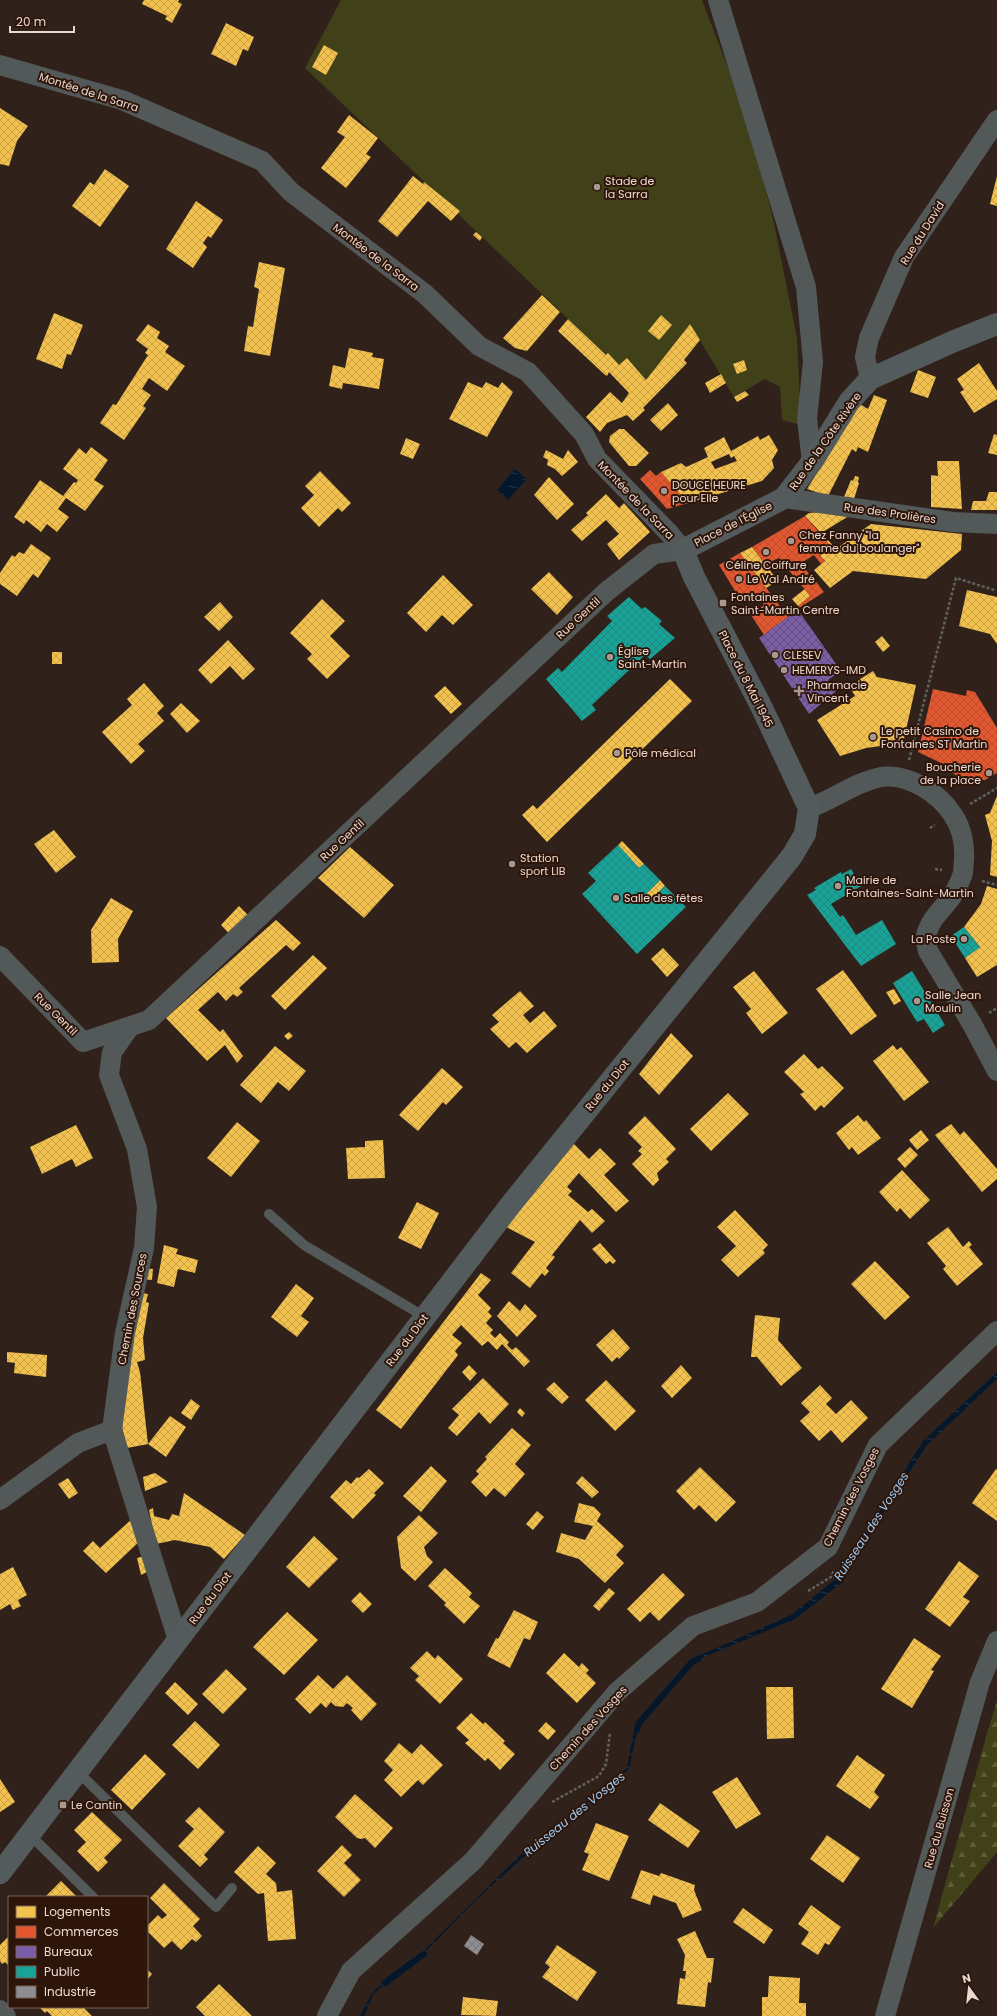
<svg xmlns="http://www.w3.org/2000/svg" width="997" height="2016" font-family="Poppins,sans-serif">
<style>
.forest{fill:url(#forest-firs)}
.garden{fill:#404119}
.water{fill:url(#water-ripples)}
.homes{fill:url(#homes-cross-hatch);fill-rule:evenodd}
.shops{fill:url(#shops-cross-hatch)}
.offices{fill:url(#offices-cross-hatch)}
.public{fill:url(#public-cross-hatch)}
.industry{fill:url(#industry-cross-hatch)}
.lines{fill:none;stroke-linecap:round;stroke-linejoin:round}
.stream{stroke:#04172b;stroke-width:6}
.path{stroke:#606160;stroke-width:2.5;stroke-dasharray:3 2;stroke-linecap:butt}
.lane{stroke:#535958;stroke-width:10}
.street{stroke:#535958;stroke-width:20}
.secondary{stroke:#545b5c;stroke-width:22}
.poi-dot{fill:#a99891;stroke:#2e1509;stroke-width:1.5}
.labels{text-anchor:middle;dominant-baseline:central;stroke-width:4;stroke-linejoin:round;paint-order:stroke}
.street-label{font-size:11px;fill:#ead8d1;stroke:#2e1509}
.poi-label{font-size:11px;fill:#ead8d1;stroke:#2e1509;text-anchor:start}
.water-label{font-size:12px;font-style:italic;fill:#99c8f5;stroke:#2e1509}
</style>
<defs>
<pattern id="forest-firs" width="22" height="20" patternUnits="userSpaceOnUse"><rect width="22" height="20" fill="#404119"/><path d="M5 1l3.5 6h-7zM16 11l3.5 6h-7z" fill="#5c5c39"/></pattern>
<pattern id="water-ripples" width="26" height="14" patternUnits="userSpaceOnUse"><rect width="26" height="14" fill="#04172b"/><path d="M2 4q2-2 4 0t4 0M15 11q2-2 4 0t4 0" fill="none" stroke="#293849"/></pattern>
<pattern id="homes-cross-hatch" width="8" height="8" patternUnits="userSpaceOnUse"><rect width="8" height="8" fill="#f2c14e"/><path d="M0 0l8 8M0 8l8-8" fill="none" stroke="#c7a14a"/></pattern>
<pattern id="shops-cross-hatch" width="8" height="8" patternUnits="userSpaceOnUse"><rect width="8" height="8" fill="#e4572e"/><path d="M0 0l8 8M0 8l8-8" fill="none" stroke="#b55033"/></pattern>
<pattern id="offices-cross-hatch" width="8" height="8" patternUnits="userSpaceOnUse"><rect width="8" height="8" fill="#7b5ea7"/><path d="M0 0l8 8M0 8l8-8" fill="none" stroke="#605073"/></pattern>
<pattern id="public-cross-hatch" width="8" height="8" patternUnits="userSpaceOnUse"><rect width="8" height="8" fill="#17a398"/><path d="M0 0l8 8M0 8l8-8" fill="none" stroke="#25867d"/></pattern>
<pattern id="industry-cross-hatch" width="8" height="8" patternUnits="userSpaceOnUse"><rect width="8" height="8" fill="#8d8d92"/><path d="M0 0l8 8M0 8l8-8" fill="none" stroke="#787679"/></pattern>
</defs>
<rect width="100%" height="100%" fill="#30221b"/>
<path class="forest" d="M997,1701V1852L933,1928L988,1730Z"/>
<path class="garden" d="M341,0H702L730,73L756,151L774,223L797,338L801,425L782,420L780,387L765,379L734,397L690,324L646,380L627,358L619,365L608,354L606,355L305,68Z"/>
<path class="water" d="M515,469L527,479L508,500L497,490Z
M997,1372V1379L927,1445L876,1524L843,1582L795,1619L692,1662L639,1723L629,1769L518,1862L477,1899L422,1955L390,1979L373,1995L364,2016H360L371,1995L388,1976L421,1953L517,1858L627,1768L635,1724L691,1659L791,1615L838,1577L923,1441Z"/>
<path class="homes" d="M144,0H179L178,2L182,4L172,23L165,19L167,16L142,4Z
M226,23L254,37L248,51L243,49L236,66L211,54Z
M324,45L338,53L326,75L312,67Z
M0,108L28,126L17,141L9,166L0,164Z
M349,115L378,138L366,154L371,157L346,188L321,168L345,137L337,132Z
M105,169L129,186L100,227L72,206L90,182L94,185Z
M413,176L423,184L424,182L460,211L451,221L428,201L397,237L378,221Z
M997,176V206L990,204Z
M196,201L223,220L211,238L208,236L203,243L207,247L193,268L166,249Z
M476,232L482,237L480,241L473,235Z
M259,262L285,268L270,356L244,351L248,326L253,327L259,289L254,287Z
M542,295L560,312L527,351L515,348L503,338Z
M54,313L83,325L71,355L67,354L62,369L36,359Z
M661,315L672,325L659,340L648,331Z
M568,319L606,355L608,353L619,365L627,358L646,380L690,324L700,340L684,360L687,363L643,408L645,410L633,421L627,415L607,423L600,432L586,417L610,392L622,403L629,393L609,372L607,376L604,374L558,331Z
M148,324L160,332L157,338L169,346L165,352L185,366L167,391L149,378L142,389L151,395L143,406L146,408L124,440L100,423L113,404L116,405L148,355L145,353L148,349L136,340Z
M349,348L373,353L372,357L384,359L379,389L343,383L342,389L329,386L333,365L345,368Z
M744,360L747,370L737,374L733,364Z
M979,363L997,391V399L974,413L960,392L964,390L957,379Z
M918,370L936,377L928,398L910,392Z
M721,374L726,383L710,393L705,383Z
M468,382L482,388L486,382L498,388L502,382L513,392L487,437L449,419Z
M745,391L749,395L737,402L734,397Z
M874,395L887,400L868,452L858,447L856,452L852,449L828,496L807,489L860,404L868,409Z
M668,403L678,415L661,431L650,420Z
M619,429H624L649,453L636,466H629L609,442L610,436Z
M994,434L997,435V455L988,453Z
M769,435L778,450L772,460L774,468L762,481L688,503L661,472L681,463L686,467L708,457L704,448L724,437L731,451L758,436L760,440ZM729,454L731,458L734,456L737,461L715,469L711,462Z
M406,438L420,444L413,459L400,454Z
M91,447L108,460L94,480L104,486L85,511L66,498L58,509L69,517L57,532L47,524L41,532L26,520L24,524L14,517L40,480L63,496L74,482L76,483L78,480L63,469L79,448L86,454Z
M546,450L563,459L568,450L578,462L562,476L555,469L547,465L548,460L543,457Z
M937,461H959L962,509L931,507V475L938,476Z
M320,471L351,503L342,512L338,508L319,527L301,508L314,495L305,486Z
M855,476L859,477L858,482L859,483L854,499L844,497L851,480L853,481Z
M549,477L574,504L557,520L534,495Z
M989,492H997V510H971L973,501H986Z
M606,494L619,508L624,503L650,532L619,560L607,544L619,534L606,520L582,541L571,530L588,515L586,513Z
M820,512L849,516L821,533L805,516L809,513Z
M871,524L962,534L961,550L926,579L853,571L830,588L814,570L825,561L820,556L831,546L826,541L828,540L836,549Z
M31,544L51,558L38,578L33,574L17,596L0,584V573L12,555L15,557L19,552L24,554Z
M752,547L778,581L766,588L740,553Z
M549,572L573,597L557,615L531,589Z
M443,575L473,605L453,625L442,615L426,632L407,613Z
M805,589L810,596L798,606L792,599Z
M967,590L997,597V644L990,634L959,626Z
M322,599L345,621L330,636L350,656L327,679L307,659L312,654L290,633Z
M220,602L233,617L219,631L204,617Z
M882,636L890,646L883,652L875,642Z
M228,640L255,669L243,680L230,666L211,684L198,670Z
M52,652H62V664H52Z
M873,671L877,677L916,685L902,748L881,746L866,748L840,756L817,720L855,696L849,686Z
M670,679L692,701L547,842L522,815L533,805L537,809Z
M144,683L164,706L157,713L164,721L138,744L145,751L131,764L102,732L132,705L127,699Z
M445,686L462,704L451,714L434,696Z
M181,703L200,721L187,733L170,714Z
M997,796V877L990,875L992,841L985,815L990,813Z
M54,830L76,857L56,873L34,844Z
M622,841L644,864L639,868L618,845Z
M350,847L394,885L364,918L318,878Z
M660,880L665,886L650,900L645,895Z
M987,886L997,889V965L977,977L965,958L980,947L964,927L981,904Z
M111,898L133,911L118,939L119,962L92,963L91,930Z
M239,906L252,919L232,937L221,925Z
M276,920L301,943L293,951L286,945L239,988L243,992L237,997L233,994L226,1001L218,992L198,1010L220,1032L223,1029L243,1056L237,1063L225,1045L207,1061L166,1018Z
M663,948L679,965L667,977L651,959Z
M313,955L327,968L285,1010L271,996Z
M843,970L877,1016L851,1035L816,989Z
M754,971L788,1013L762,1034L746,1013L751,1009L733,987Z
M894,989L901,1001L894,1005L886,992Z
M520,991L534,1006L523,1015L530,1023L544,1011L557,1026L527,1053L516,1042L509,1048L490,1029L499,1022L492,1015Z
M289,1032L293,1036L288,1040L284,1036Z
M671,1033L693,1056L659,1095L639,1074Z
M893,1045L897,1050L901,1047L929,1082L904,1101L873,1061Z
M275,1046L306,1071L289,1091L278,1082L261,1103L240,1085Z
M804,1054L818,1069L822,1066L844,1088L824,1108L821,1105L815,1111L800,1094L804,1092L784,1072Z
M442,1068L463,1087L446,1105L443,1102L418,1131L399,1115Z
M728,1093L749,1114L711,1151L690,1129Z
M858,1115L864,1122L866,1120L881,1138L858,1155L852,1147L849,1150L836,1133Z
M645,1116L676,1149L666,1159L669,1162L657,1173L659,1180L653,1186L632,1164L642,1154L638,1151L642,1147L628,1133Z
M237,1122L260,1141L231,1177L207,1158Z
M951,1124L960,1135L964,1131L997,1169V1179L982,1192L935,1135Z
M76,1125L93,1158L76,1167L72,1159L42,1174L30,1147Z
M921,1130L929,1140L917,1150L909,1140Z
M383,1140L385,1178L348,1179L346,1148L365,1147V1141Z
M574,1144L589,1159L600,1148L616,1164L604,1175L629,1201L616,1212L579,1173L567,1187L572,1191L568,1195L588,1212L592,1209L605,1221L592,1233L580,1220L552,1255L555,1257L546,1268L549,1271L545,1276L542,1273L530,1288L511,1273L535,1242L506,1227Z
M910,1147L918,1155L905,1168L897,1159Z
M902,1170L930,1200L910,1219L900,1208L897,1212L879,1192Z
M417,1202L439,1213L421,1249L398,1238Z
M735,1210L768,1245L763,1250L765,1253L738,1277L721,1260L736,1246L717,1227Z
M948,1227L963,1247L969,1241L972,1245L969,1247L983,1264L957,1286L943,1269L946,1266L927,1243Z
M600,1243L616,1261L613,1264L610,1261L606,1264L592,1249Z
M164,1245L178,1249L176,1254L198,1260L195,1273L178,1269L174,1287L157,1283Z
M875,1261L910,1297L885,1320L851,1284Z
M143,1268L153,1269L152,1280L141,1279Z
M481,1273L491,1280L478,1295L491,1308L488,1312L492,1316L486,1323L493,1330L490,1333L495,1338L500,1333L509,1342L507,1345L512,1350L516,1347L530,1361L524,1367L502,1344L497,1350L488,1341L482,1346L461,1325L452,1335L462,1343L455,1351L458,1355L401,1429L376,1410Z
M296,1284L314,1298L301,1316L309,1322L297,1337L271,1317Z
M141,1293L148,1294L146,1302L149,1303L143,1338L145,1360L137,1362L140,1372L148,1444L170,1416L186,1427L166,1457L148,1444L127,1448L122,1427L126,1358Z
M509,1301L520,1311L525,1304L537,1316L517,1337L497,1316Z
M755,1315L780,1318L778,1340L802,1368L781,1386L757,1357H751Z
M613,1329L630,1348L619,1359L617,1357L612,1362L596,1345Z
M7,1352L47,1355L46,1377L14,1373L15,1363L7,1362Z
M469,1365L477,1373L470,1381L462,1372Z
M681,1365L692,1378L672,1398L661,1386Z
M483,1378L509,1404L490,1424L479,1412L457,1436L448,1428L459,1415L452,1409Z
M606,1380L636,1411L615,1431L585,1400Z
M554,1382L569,1397L562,1404L546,1389Z
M820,1385L832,1398L826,1404L836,1414L851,1400L868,1418L842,1443L831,1430L819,1441L800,1421L810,1412L801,1403Z
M191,1399L200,1406L191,1420L181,1413Z
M520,1408L525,1413L522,1417L517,1412Z
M512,1428L531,1445L515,1464L525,1474L505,1497L494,1488L486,1497L471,1482L479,1474L476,1471L487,1459L485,1457Z
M431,1466L447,1481L421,1512L403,1496Z
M700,1467L736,1502L716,1522L699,1505L694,1510L676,1491Z
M369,1469L384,1483L374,1493L376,1495L353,1519L330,1497L346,1480L351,1484L357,1477L359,1478Z
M996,1469L997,1470V1521L972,1503Z
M155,1473L168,1482L145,1491L143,1477Z
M582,1476L599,1492L592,1498L576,1483Z
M68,1478L78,1493L69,1499L58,1484Z
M184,1493L245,1535L224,1559L210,1547L175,1540L156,1544L149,1510L153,1508L154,1516L169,1520L172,1514L179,1516Z
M579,1503L594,1507L601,1514L597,1521L624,1546L616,1555L624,1563L605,1583L579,1559L556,1552L561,1533L585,1540L593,1526L574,1522Z
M537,1511L544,1517L533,1530L526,1524Z
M419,1515L438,1533L424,1547L427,1556L433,1562L415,1581L401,1568L397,1537Z
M133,1518L140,1541L106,1573L83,1551L93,1541L100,1548Z
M314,1536L338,1559L309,1588L286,1567Z
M144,1556L147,1572L141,1575L137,1558Z
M959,1561L979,1576L963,1597L970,1601L950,1627L925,1609Z
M13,1567L27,1595L18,1600L21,1606L13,1610L10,1604L0,1610V1574Z
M445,1568L472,1593L469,1597L480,1606L464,1624L444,1605L446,1603L428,1586Z
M663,1573L685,1595L659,1621L650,1612L640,1622L627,1609Z
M609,1588L615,1593L599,1611L593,1606Z
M360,1592L372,1604L363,1613L351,1601Z
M514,1610L538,1622L530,1640L524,1638L510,1668L487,1656L496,1638L498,1639Z
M287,1612L318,1640L284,1675L253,1647Z
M914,1638L941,1656L931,1670L934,1671L912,1708L881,1689Z
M427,1651L435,1659L438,1655L463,1679L440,1704L415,1680L419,1676L410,1668Z
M564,1653L579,1667L582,1663L589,1670L586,1673L596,1683L577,1703L546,1673Z
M226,1669L247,1689L223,1714L202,1694Z
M318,1675L333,1689L347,1675L377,1704L361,1721L351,1710L353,1708L347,1703L343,1707L335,1706L331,1702L326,1708L321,1703L310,1714L295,1699Z
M175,1682L198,1704L188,1715L165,1693Z
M766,1687H793L794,1738L767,1739Z
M471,1713L483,1724L485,1722L505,1741L503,1743L515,1754L500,1770L488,1758L485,1761L465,1743L469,1740L456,1728Z
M195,1721L220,1745L198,1769L172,1745Z
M546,1722L556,1731L548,1740L538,1731Z
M399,1743L412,1754L421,1744L443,1765L423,1785L418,1780L401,1797L384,1780L393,1770L384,1761Z
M145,1754L166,1774L132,1810L111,1790Z
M857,1755L885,1775L874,1792L879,1797L870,1809L836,1786Z
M737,1777L761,1814L736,1829L712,1792Z
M0,1779L15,1802L0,1812Z
M355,1794L393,1828L375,1848L365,1838L361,1839L357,1838L335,1817Z
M660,1803L700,1831L688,1848L648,1820Z
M199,1807L225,1832L204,1855L208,1859L200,1867L178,1846L194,1829L185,1821Z
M92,1812L122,1840L104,1858L108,1862L98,1872L77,1851L86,1842L74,1830Z
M596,1823L629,1836L609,1881L582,1870L589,1854L584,1852Z
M827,1835L860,1858L843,1883L810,1859Z
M342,1845L352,1855L344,1863L361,1880L344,1897L317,1871Z
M258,1846L276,1863L266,1874L276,1883L277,1892L292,1890L296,1939L268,1941L264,1893L258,1894L234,1872Z
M641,1870L659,1876L661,1873L695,1885L694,1890L702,1910L683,1918L676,1903L653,1895L650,1905L631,1898Z
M61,1881L77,1897H45Z
M164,1883L200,1919L193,1926L202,1936L196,1942L192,1939L181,1950L172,1941L164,1948L147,1931V1926L158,1915L162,1919L167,1915L150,1898Z
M811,1905L841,1927L829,1945L825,1943L818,1955L801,1944L809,1932L798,1924Z
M743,1908L773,1930L764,1944L733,1922Z
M695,1931L707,1958H714L711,1983L708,1982L705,2007L677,2004L680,1978L685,1979L686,1971H683L685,1955L677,1939Z
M9,1936V1966L5,1962L2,1964L0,1961V1945Z
M557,1945L597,1972L577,2001L542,1977L550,1967L545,1963Z
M147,1969L152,1974L147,1980Z
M769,1976L800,1978L799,2003H806V2016H762V1997H768Z
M219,1984L252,2016H205L196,2007Z
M463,1997L498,2001L496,2016L461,2015Z
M39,2007H83L92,2016H52L47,2011L45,2013Z"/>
<path class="shops" d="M650,470L656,476L661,472L688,503L667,509L640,479Z
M805,516L831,546L820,556L825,561L821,564L814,555L801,563L809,574L807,575L812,581L814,579L824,592L799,608L798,606L810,596L779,558L772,561L776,567L770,570L752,547Z
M740,553L788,617L764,635L751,615L764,605L759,597L754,594L742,602L719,565Z
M933,689L966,696L967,690L975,692L997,728V773L985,780L971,779L965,783L941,763L918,752Z"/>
<path class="offices" d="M798,610L841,671L828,680L836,691L809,714L759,638Z"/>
<path class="public" d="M629,597L642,609L645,607L662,621L659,624L675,638L650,659L645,655L592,705L596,710L582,721L546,679L558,668L562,672L612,621L607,616Z
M618,845L639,868L644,864L660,880L645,895L650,900L665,886L686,907L637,954L582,894L596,881L588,873Z
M851,869L861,886L831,904L840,917L843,915L856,935L882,920L896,944L861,966L807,895L816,890L814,888L841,872L842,874Z
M964,927L980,947L965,958L951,936Z
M912,971L945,1025L933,1033L924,1019L917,1022L893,983Z"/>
<path class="industry" d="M471,1935L484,1944L477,1955L464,1946Z"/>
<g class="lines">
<path class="stream" d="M637,1730L639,1723L692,1662L698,1659
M385,1983L424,1954"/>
<path class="path" d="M909,760L956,578L994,590
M970,804L997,788
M930,828L935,825
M935,869L942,870
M982,881L997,885
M989,1013L997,1008
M808,1591L831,1577L834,1570
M552,1802L599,1776L606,1764L610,1733"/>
<path class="lane" d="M269,1214L304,1245L425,1317
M78,1772L216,1907L232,1888
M30,1835L93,1897"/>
<path class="street" d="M718,0L806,287L813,362L807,419L812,462
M0,65L122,100L262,161L291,192L425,294L479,346L528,372L584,434L597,459L669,533L683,550
M870,379L865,357L869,338L904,257L997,120
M784,498L953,522L997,524
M809,808C835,799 853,783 881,777C908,773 939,793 953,815C962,828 965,846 964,861C963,866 964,872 962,876C959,884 954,894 949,900C940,912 929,921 926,936C925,940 927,946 928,951L972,1024L997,1071
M0,956L83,1042L149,1020L606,592L654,554L683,550
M129,1028L112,1052L109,1075L137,1149L147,1207L144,1248L125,1333L112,1430L178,1640
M0,1500L78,1443L112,1430
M0,2010L6,2016
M327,2016L351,1971L473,1861L617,1692L693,1626L757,1602L828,1547L878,1445L997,1331
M885,2016L980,1682L997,1641"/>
<path class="secondary" d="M0,1873L512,1203L792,856L805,834L809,808L762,708L694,577L683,550L784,498L812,462L849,402L870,379L952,342L997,324"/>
</g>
<g class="poi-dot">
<circle cx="597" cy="187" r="4"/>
<circle cx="664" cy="491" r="4"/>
<circle cx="791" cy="541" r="4"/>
<circle cx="766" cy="552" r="4"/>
<circle cx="739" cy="579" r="4"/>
<rect x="719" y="599" width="8" height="8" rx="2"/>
<circle cx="775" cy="655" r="4"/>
<circle cx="610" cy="657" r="4"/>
<circle cx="784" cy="670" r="4"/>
<path d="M797 685h4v4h4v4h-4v4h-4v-4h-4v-4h4z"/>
<circle cx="873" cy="737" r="4"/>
<circle cx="617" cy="753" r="4"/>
<circle cx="989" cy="773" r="4"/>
<circle cx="512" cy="864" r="4"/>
<circle cx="838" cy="886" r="4"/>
<circle cx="616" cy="898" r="4"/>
<circle cx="964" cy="939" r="4"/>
<circle cx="917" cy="1001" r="4"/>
<rect x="59" y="1801" width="8" height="8" rx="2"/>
</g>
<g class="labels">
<g class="street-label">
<text transform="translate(89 92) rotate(18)">Montée de la Sarra</text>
<text transform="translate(922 233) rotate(-58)">Rue du David</text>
<text transform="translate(376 257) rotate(37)">Montée de la Sarra</text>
<text transform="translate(825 441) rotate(-55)">Rue de la Côte Rivère</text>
<text transform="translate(636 500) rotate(46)">Montée de la Sarra</text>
<text transform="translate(890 513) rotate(8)">Rue des Prolières</text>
<text transform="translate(733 524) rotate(-27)">Place de l'Église</text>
<text transform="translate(578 618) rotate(-43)">Rue Gentil</text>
<text transform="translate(746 679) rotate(63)">Place du 8 Mai 1945</text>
<text transform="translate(342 840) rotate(-43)">Rue Gentil</text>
<text transform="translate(56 1014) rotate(45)">Rue Gentil</text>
<text transform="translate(607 1085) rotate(-51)">Rue du Diot</text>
<text transform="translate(132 1309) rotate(-79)">Chemin des Sources</text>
<text transform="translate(407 1340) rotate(-53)">Rue du Diot</text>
<text transform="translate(851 1497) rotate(-63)">Chemin des Vosges</text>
<text transform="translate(210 1598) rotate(-53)">Rue du Diot</text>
<text transform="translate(588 1728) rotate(-48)">Chemin des Vosges</text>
<text transform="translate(939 1828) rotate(-74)">Rue du Buisson</text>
</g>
<g class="poi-label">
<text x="605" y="181">Stade de<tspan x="605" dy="13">la Sarra</tspan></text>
<text x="672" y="485">DOUCE HEURE<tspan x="672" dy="13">pour Elle</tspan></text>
<text x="799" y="535">Chez Fanny "la<tspan x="799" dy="13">femme du boulanger"</tspan></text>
<text x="766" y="565" text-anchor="middle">Céline Coiffure</text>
<text x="747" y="579">Le Val André</text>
<text x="731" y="597">Fontaines<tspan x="731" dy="13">Saint-Martin Centre</tspan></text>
<text x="618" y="651">Église<tspan x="618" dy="13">Saint-Martin</tspan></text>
<text x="783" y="655">CLESEV</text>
<text x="792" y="670">HEMERYS-IMD</text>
<text x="807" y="685">Pharmacie<tspan x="807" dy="13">Vincent</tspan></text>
<text x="881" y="731">Le petit Casino de<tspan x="881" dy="13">Fontaines ST Martin</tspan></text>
<text x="625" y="753">Pôle médical</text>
<text x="981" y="767" text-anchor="end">Boucherie<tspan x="981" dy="13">de la place</tspan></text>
<text x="520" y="858">Station<tspan x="520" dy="13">sport LIB</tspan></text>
<text x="846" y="880">Mairie de<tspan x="846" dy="13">Fontaines-Saint-Martin</tspan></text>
<text x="624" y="898">Salle des fêtes</text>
<text x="956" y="939" text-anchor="end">La Poste</text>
<text x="925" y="995">Salle Jean<tspan x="925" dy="13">Moulin</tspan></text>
<text x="71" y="1805">Le Cantin</text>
</g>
<g class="water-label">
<text transform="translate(871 1526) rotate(-57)">Ruisseau des Vosges</text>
<text transform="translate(574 1814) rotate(-39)">Ruisseau des Vosges</text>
</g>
</g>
<rect x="8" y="1896" width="140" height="112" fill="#2e1509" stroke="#796359"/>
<rect x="16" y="1906" width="20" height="12" fill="#f2c14e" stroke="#796359"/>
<text x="44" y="1916" font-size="12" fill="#ead8d1">Logements</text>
<rect x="16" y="1926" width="20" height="12" fill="#e4572e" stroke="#796359"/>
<text x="44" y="1936" font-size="12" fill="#ead8d1">Commerces</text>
<rect x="16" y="1946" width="20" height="12" fill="#7b5ea7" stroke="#796359"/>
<text x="44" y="1956" font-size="12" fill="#ead8d1">Bureaux</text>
<rect x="16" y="1966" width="20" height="12" fill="#17a398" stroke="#796359"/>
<text x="44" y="1976" font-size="12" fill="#ead8d1">Public</text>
<rect x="16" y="1986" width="20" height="12" fill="#8d8d92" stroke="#796359"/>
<text x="44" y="1996" font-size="12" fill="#ead8d1">Industrie</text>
<g transform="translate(969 1988) rotate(345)" stroke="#2e1509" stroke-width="3" paint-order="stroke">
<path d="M0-3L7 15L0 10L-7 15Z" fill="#ead8d1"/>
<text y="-6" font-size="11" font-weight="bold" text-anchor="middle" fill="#ead8d1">N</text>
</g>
<path d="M10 26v6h64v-6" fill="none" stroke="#ead8d1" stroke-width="2"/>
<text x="16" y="26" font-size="12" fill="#ead8d1" stroke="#2e1509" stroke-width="3" paint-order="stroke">20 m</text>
</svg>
